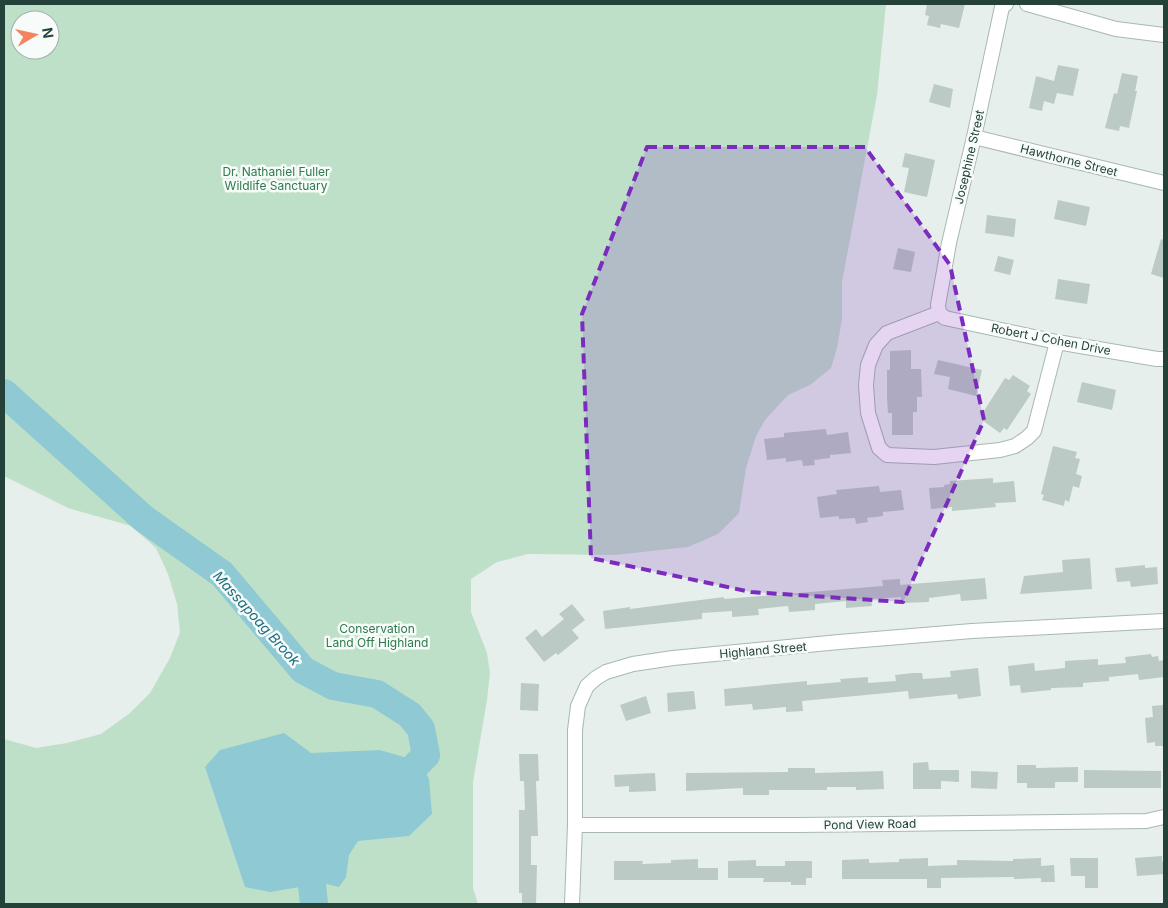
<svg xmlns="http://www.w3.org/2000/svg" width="1168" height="908" font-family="Inter,sans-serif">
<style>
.green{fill:#bfe0c8;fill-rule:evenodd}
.water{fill:#8ec9d4}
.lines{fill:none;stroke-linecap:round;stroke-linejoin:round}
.river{stroke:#8ec9d4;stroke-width:28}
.building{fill:#bbcac4}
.minor-casing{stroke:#a8b8b2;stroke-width:16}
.minor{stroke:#fff;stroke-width:14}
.marked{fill:#7b2cbf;fill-opacity:0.2;stroke:#7b2cbf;stroke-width:4;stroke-dasharray:10 6;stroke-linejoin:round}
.labels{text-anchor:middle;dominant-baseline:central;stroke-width:5;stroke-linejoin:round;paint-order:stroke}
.street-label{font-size:12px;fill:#24423a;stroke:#f7fbf9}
.park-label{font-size:12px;fill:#2d7a4b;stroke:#f7fbf9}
.water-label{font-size:14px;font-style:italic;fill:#1c6f80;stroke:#f7fbf9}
</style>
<rect width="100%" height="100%" fill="#e6efeb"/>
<path class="green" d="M4,4H886L877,95L842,282V319L837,348L831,368L810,385L788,395L765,420L756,436L746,468L739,513L718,534L688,547L615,555L528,554L497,562L471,579V612L487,653L490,673L487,700L473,782V888L478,904H4V739L36,748L67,743L101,734L130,713L150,693L170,658L180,632L177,604L168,574L156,548L131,526L68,508L4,476ZM20,20H50V50H20Z"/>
<path class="water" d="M284,733L311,753L380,750L421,762L429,779L432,814L409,836L358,841L349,855L346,877L339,887L323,883L270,892L245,887L205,767L220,750Z"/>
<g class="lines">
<path class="river" d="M4,393L143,518L222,574L303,670L333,686L377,694L410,715L421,729L426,755L395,787
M314,904L310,866L323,854"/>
</g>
<path class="building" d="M927,4H965L959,28L941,24L940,28L927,25L929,16L925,15Z
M1058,65L1079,69L1073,96L1057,93L1054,104L1044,101L1042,111L1029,108L1036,76L1054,81Z
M1122,73L1138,76L1135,91H1137L1129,128L1120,126L1119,131L1105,128L1114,93L1117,94Z
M934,84L953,89L950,108L929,102Z
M905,153L935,160L927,197L904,192L909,168L902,167Z
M1058,200L1090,207L1086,226L1054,219Z
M987,215L1016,219L1014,237L985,233Z
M1161,239L1164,240V278L1151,274Z
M898,248L915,252L911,272L893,269Z
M998,256L1014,260L1010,275L994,271Z
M1058,279L1090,284L1087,304L1055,299Z
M911,350V369H921L922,397H917V412H913V435H892V413H888L887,397V370H890V351Z
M938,360L982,370L976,396L948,389L950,377L934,374Z
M1013,375L1030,386L1027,391L1031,394L1007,430L1004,428L1000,433L982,420L985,416L982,414L1005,378L1009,380Z
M1082,382L1116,390L1112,410L1077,402Z
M826,429L827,435L848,432L851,453L830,455V458L814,460L815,465L803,466L802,460L786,462V458L767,460L764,439L784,437V433Z
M1053,446L1077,452L1075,458L1080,459L1076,474L1082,476L1079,488L1073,486L1069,502L1065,500L1064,506L1042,500L1044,495L1041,494Z
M993,478V483L1014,481L1016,502L995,503L996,507L952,511V507L931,509L929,488L944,487V485L950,484V481Z
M879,486L880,492L901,490L904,510L883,512V516L867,518L868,522L856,524L855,518L839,519V516L820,518L817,497L837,494L836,490Z
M1090,558L1092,589L1020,594L1024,576L1063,572L1062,560Z
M1145,565V568L1157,567L1158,584L1131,587L1130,581L1117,582L1115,568Z
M985,578L987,599L961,601L960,594L929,598V602L901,603V597L871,599L872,606L846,608V601L815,604V610L789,612L788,606L758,609L759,615L732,617V611L702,613V619L605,629L603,611L630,607V609L724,597V599L883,586L882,580L900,579V585Z
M572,604L585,620L572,630L579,638L558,655L556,653L544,662L525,638L536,629L542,637L564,619L559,614Z
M1151,654L1152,657L1158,656L1159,661L1164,660V677L1139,680L1138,674L1109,677V681L1083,683V687L1051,688V690L1021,693L1020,685L1010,686L1008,666L1034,663L1035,671L1065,668V661L1098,659V665L1126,663L1125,657Z
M978,668L981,696L958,699L957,694L909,699L908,691L802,701L803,711L786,712V707L753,710L752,704L725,706L724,689L807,681V685L841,682L840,679L868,677V683L896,681L895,675L913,673H922L923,679L951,677L950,671Z
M521,683L539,684L538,711L520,710Z
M694,691L696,709L668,712L667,693Z
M646,696L651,713L626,721L620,705Z
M1164,705V746H1155V742L1147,743L1145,718L1153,717L1152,706Z
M519,754H538L539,781H536L538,836H531V865H537L536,904H522V893H519V810H525L524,781H520Z
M928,762L929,770H959V782L941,781V789H913V763Z
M1017,765H1036V768L1078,767V782H1055V788H1027V783H1017Z
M788,768H815V773L883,771L884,789L856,790V787H827V790H769V795H743V788L686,791V773L788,772Z
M1084,770L1161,771V788H1084Z
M971,771L998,772L997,789L971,788Z
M655,773L656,791L629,792V786L615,787L614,775Z
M1162,856V862L1164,861V874L1137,876L1135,858Z
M928,858V866L957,865V860L1013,861V859L1041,858V866L1054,865L1055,882H1041V878L1014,879V877L941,878V888H927V879H842V860L869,859V863L899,862V859Z
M1070,858H1098V888H1085V876H1071Z
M698,859V868H718V880H614V861H643L642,864L671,863V860Z
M756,860V866H785V861H812V878H806V885H791V882H763L764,878H728V861Z"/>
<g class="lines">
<defs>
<path id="minor" d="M1027,4L1116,29L1164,35
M974,137L1164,183
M939,313L887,333L876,345L868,365L866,385L868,413L879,448L887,455L934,457L1000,450L1015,446L1027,438L1034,431L1057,342
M939,313L938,305L949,243L974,137L1002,7L1006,4
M939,313L945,318L1057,342L1157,359H1164
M575,825H799L1146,821L1164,817
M572,904L575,825V730L578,706L587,686L596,678L606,672L633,664L673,658L839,642L972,631L1164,621"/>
</defs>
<use href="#minor" class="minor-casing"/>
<use href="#minor" class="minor"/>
</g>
<path class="marked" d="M647,147H865L950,265L984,420L903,602L751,592L591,558L582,314Z"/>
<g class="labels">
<g class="street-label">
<text transform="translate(969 157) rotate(-77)">Josephine Street</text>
<text transform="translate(1069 160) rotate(14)">Hawthorne Street</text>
<text transform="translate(1051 339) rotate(11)">Robert J Cohen Drive</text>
<text transform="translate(763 650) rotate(-5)">Highland Street</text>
<text transform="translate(870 824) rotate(-1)">Pond View Road</text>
</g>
<g class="park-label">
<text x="276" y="171">Dr. Nathaniel Fuller<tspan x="276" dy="14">Wildlife Sanctuary</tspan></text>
<text x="377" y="628">Conservation<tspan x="377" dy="14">Land Off Highland</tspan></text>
</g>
<g class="water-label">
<text transform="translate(257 618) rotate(48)">Massapoag Brook</text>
</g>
</g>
<rect width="1168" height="908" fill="none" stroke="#24423a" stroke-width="10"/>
<g transform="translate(35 35) rotate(81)"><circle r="24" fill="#f7fbf9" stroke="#a3b1ad"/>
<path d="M0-4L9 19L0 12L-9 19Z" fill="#f4845f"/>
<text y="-8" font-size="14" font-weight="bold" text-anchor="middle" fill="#24423a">N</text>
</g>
</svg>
